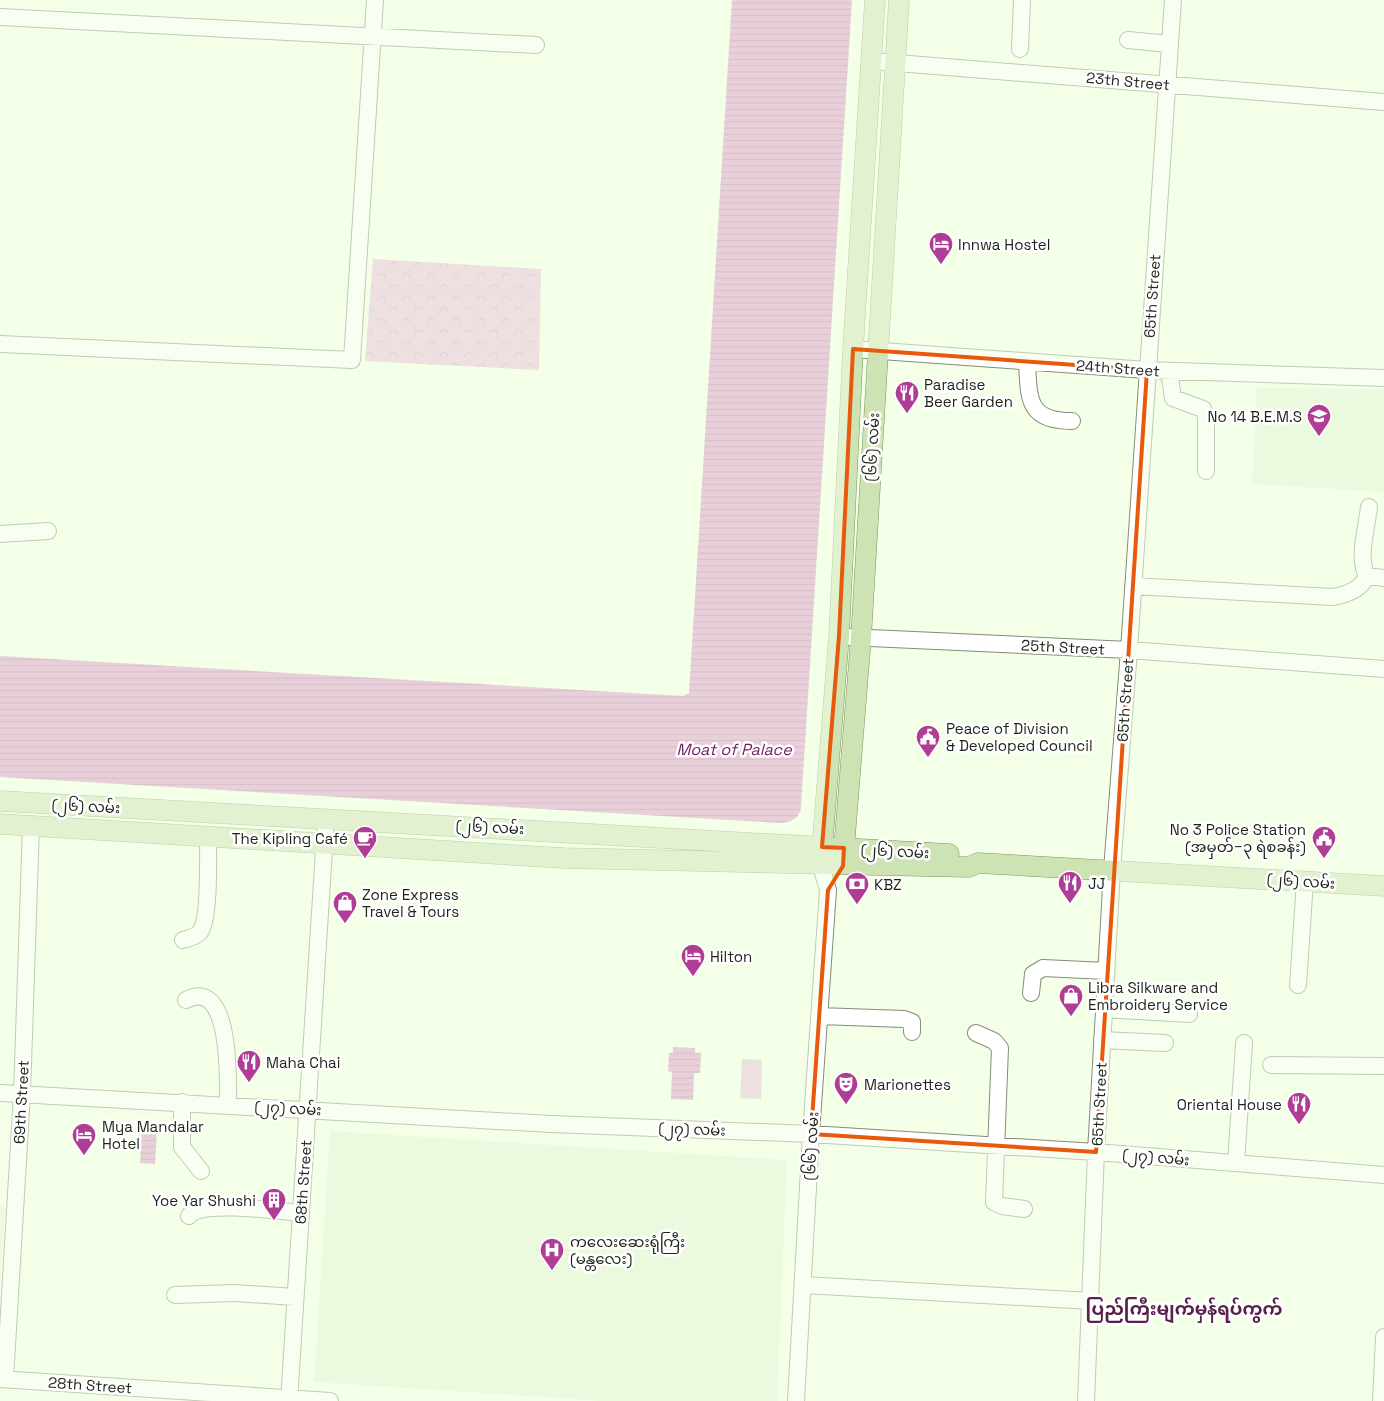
<svg xmlns="http://www.w3.org/2000/svg" width="1384" height="1401" font-family="'Space Grotesk','Noto Sans Myanmar',sans-serif">
<style>
.built{fill:#e3f1d3}
.forest{fill:url(#forest-crowns)}
.green{fill:#e8bbda}
.water{fill:url(#water-rules)}
.lines{fill:none;stroke-linecap:round;stroke-linejoin:round}
.minor-casing{stroke:#838d78;stroke-width:18}
.major-casing{stroke:#7c945e;stroke-width:21}
.minor{stroke:#fff;stroke-width:16}
.major{stroke:#cee3b4;stroke-width:20}
.marked{fill:none;stroke:#e8590c;stroke-width:4;stroke-linejoin:round}
.labels{text-anchor:middle;dominant-baseline:central;stroke-width:5;stroke-linejoin:round;paint-order:stroke}
.street-label{font-size:15px;fill:#1f231a;stroke:#fff}
.poi-label{font-size:15px;fill:#1f231a;stroke:#fff;text-anchor:start}
.water-label{font-size:16px;font-style:italic;fill:#742162;stroke:#fff}
.quarter-label{font-size:18px;font-weight:bold;fill:#59214b;stroke:#fff}
</style>
<defs>
<pattern id="forest-crowns" width="20" height="18" patternUnits="userSpaceOnUse" patternTransform="scale(1.25)"><rect width="20" height="18" fill="#e8bbda"/><path d="M2 6a3 3 0 1 1 6 0M12 15a3 3 0 1 1 6 0" fill="none" stroke="#c7a0ba"/></pattern>
<pattern id="water-rules" width="6" height="5" patternUnits="userSpaceOnUse" patternTransform="scale(1.25)"><rect width="6" height="5" fill="#de96c9"/><path d="M0 2.5h6" fill="none" stroke="#b37aa2"/></pattern>
</defs>
<rect width="100%" height="100%" fill="#f3ffe7"/>
<path class="built" d="M1257,388L1384,389V492L1252,484Z
M330,1131L787,1160L777,1401H605L314,1382Z
M0,1206L5,1207L0,1283Z"/>
<path class="forest" d="M373,259L541,269L539,370L365,361Z"/>
<path class="green" d="M742,1059L762,1060L761,1099L740,1098Z"/>
<path class="water" d="M732,0H852L801,807C800,818 792,822 781,823L0,777V656L683,696L689,693Z
M673,1047L695,1048V1053H701L700,1073H694L693,1100L671,1099L672,1072L668,1071L669,1053H673Z
M142,1128L157,1129L155,1164L140,1163Z"/>
<g class="lines">
<defs>
<path id="minor" d="M0,17L536,45
M1128,40L1169,44
M1020,49L1022,0
M872,61L1384,102
M0,344L352,360L375,0
M853,349L1147,370L1384,378
M1027,362C1029,399 1027,421 1072,421
M1169,371L1173,398L1203,409L1206,417V471
M0,534L48,531
M1367,576C1357,558 1367,527 1369,507
M1133,586L1332,597C1346,595 1361,589 1367,576L1384,578
M848,637L1129,650L1384,669
M183,940C189,938 196,937 200,932C210,920 208,854 208,836
M1298,985L1305,881
M1031,993L1033,974L1043,968L1106,971
M186,1000C232,976 228,1082 228,1105
M1104,1009L1189,1014
M819,1016L904,1019L912,1022V1032
M976,1033L994,1041L1000,1048L994,1202L1002,1206L1024,1209
M1102,1040L1165,1043
M1271,1065L1384,1066
M0,1093L551,1124L811,1134L1096,1152L1384,1175
M182,1102V1147L201,1171
M1236,1163L1244,1043
M189,1216C198,1200 281,1211 301,1213
M804,1285L1091,1301
M175,1295L235,1293L295,1297
M0,1379L330,1401
M5,1379L22,1094L31,825
M289,1401L326,818
M796,1401L811,1134L828,890L821,866
M1086,1401L1096,1152L1112,870L1129,650L1173,0
M1381,1401L1384,1337"/>
<path id="major" d="M0,801L949,854
M0,824L563,858L969,867L978,863L1384,886
M821,861L839,636L853,349L875,0
M843,861L861,638L899,0"/>
</defs>
<use href="#minor" class="minor-casing"/>
<use href="#major" class="major-casing"/>
<use href="#minor" class="minor"/>
<use href="#major" class="major"/>
</g>
<path d="M0 0H1384V1401H0ZM853,349L1147,370L1096,1152L811,1134L828,890L843,866L844,848L822,847L839,636Z" fill="#f3ffe7" fill-opacity=".55" fill-rule="evenodd"/>
<path class="marked" d="M853,349L1147,370L1096,1152L811,1134L828,890L843,866L844,848L822,847L839,636Z"/>
<defs>
<symbol id="hotel-pin" viewBox="-11 -11 22 30"><path d="M0 17L-7.5 6A9.5 9.5 0 1 1 7.5 6Z" fill="#af3c95" stroke="#fff"/><path d="M-6-4.5h1.5V1H6V5H4.5V3h-9V5H-6ZM-4 0a1.8 1.8 0 1 1 3.6 0ZM.5 0V-2.5h3Q6-2.5 6 0Z" fill="#fff"/></symbol>
<symbol id="restaurant-pin" viewBox="-11 -11 22 30"><path d="M0 17L-7.5 6A9.5 9.5 0 1 1 7.5 6Z" fill="#af3c95" stroke="#fff"/><path d="M-5-6h1v4h1v-4h1v4h1v-4h1v5L-1.5 .5V6h-2V.5L-5-1ZM5-6V6H3V1.5H1.5Q1.5-4 5-6Z" fill="#fff"/></symbol>
<symbol id="school-pin" viewBox="-11 -11 22 30"><path d="M0 17L-7.5 6A9.5 9.5 0 1 1 7.5 6Z" fill="#af3c95" stroke="#fff"/><path d="M0-5L7-2L0 1L-7-2ZM-4 1L0 2.5L4 1V4Q0 6-4 4Z" fill="#fff"/></symbol>
<symbol id="civic-pin" viewBox="-11 -11 22 30"><path d="M0 17L-7.5 6A9.5 9.5 0 1 1 7.5 6Z" fill="#af3c95" stroke="#fff"/><path d="M-.6-6.5H3V-4.5H.6V-3L4-1V1h2V6H-6V1h2V-1L-.6-3ZM-1.2 2.5V6h2.4V2.5Z" fill="#fff"/></symbol>
<symbol id="cafe-pin" viewBox="-11 -11 22 30"><path d="M0 17L-7.5 6A9.5 9.5 0 1 1 7.5 6Z" fill="#af3c95" stroke="#fff"/><path d="M-5.5-4.5H6V0H3Q3 3.5 0 3.5H-2.5Q-5.5 3.5-5.5 0ZM3-3.2v2h1.7v-2ZM-6 4.5H4V6H-6Z" fill="#fff"/></symbol>
<symbol id="bank-pin" viewBox="-11 -11 22 30"><path d="M0 17L-7.5 6A9.5 9.5 0 1 1 7.5 6Z" fill="#af3c95" stroke="#fff"/><path d="M-6-4H6V4H-6ZM0-2.3a2.3 2.3 0 1 0 0 4.6a2.3 2.3 0 1 0 0-4.6Z" fill="#fff"/></symbol>
<symbol id="shop-pin" viewBox="-11 -11 22 30"><path d="M0 17L-7.5 6A9.5 9.5 0 1 1 7.5 6Z" fill="#af3c95" stroke="#fff"/><path d="M-5-2.5h2.3a2.7 3.5 0 0 1 5.4 0H5L5.5 6h-11ZM-1.5-2.5h3a1.5 2.3 0 0 0-3 0Z" fill="#fff"/></symbol>
<symbol id="theatre-pin" viewBox="-11 -11 22 30"><path d="M0 17L-7.5 6A9.5 9.5 0 1 1 7.5 6Z" fill="#af3c95" stroke="#fff"/><path d="M-5-5.5Q0-4 5-5.5V0Q5 5 0 6Q-5 5-5 0ZM-3.3-2.5H-1v1.5H-3.3ZM1-2.5H3.3v1.5H1ZM-2.8 1Q0 5.5 2.8 1Z" fill="#fff"/></symbol>
<symbol id="building-pin" viewBox="-11 -11 22 30"><path d="M0 17L-7.5 6A9.5 9.5 0 1 1 7.5 6Z" fill="#af3c95" stroke="#fff"/><path d="M-4-6H4V6H1V3H-1V6H-4ZM-2.5-4.3h1.7v1.8h-1.7ZM.8-4.3h1.7v1.8H.8ZM-2.5-1h1.7V.8h-1.7ZM.8-1h1.7V.8H.8Z" fill="#fff"/></symbol>
<symbol id="hospital-pin" viewBox="-11 -11 22 30"><path d="M0 17L-7.5 6A9.5 9.5 0 1 1 7.5 6Z" fill="#af3c95" stroke="#fff"/><path d="M-5-5h3v3.5h4V-5h3V5h-3V1.5h-4V5h-3Z" fill="#fff"/></symbol>
</defs>
<g fill-rule="evenodd">
<use href="#hotel-pin" x="927" y="230" width="28" height="38"/>
<use href="#restaurant-pin" x="893" y="379" width="28" height="38"/>
<use href="#school-pin" x="1305" y="402" width="28" height="38"/>
<use href="#civic-pin" x="914" y="723" width="28" height="38"/>
<use href="#cafe-pin" x="351" y="824" width="28" height="38"/>
<use href="#civic-pin" x="1310" y="824" width="28" height="38"/>
<use href="#restaurant-pin" x="1056" y="869" width="28" height="38"/>
<use href="#bank-pin" x="843" y="870" width="28" height="38"/>
<use href="#shop-pin" x="331" y="889" width="28" height="38"/>
<use href="#hotel-pin" x="679" y="942" width="28" height="38"/>
<use href="#shop-pin" x="1057" y="982" width="28" height="38"/>
<use href="#restaurant-pin" x="235" y="1048" width="28" height="38"/>
<use href="#theatre-pin" x="832" y="1070" width="28" height="38"/>
<use href="#restaurant-pin" x="1285" y="1090" width="28" height="38"/>
<use href="#hotel-pin" x="70" y="1121" width="28" height="38"/>
<use href="#building-pin" x="260" y="1186" width="28" height="38"/>
<use href="#hospital-pin" x="538" y="1236" width="28" height="38"/>
</g>
<g class="labels">
<g class="street-label">
<text transform="translate(1128 81) rotate(5)">23th Street</text>
<text transform="translate(1152 296) rotate(-86)">65th Street</text>
<text transform="translate(1118 368) rotate(4)">24th Street</text>
<text transform="translate(872 447) rotate(-87)">(၆၆) လမ်း</text>
<text transform="translate(1063 647) rotate(3)">25th Street</text>
<text transform="translate(1125 700) rotate(-86)">65th Street</text>
<text transform="translate(86 806) rotate(3)">(၂၆) လမ်း</text>
<text transform="translate(490 827) rotate(3)">(၂၆) လမ်း</text>
<text transform="translate(895 851) rotate(3)">(၂၆) လမ်း</text>
<text transform="translate(1301 881) rotate(4)">(၂၆) လမ်း</text>
<text transform="translate(21 1102) rotate(-87)">69th Street</text>
<text transform="translate(1099 1104) rotate(-87)">65th Street</text>
<text transform="translate(288 1108) rotate(3)">(၂၇) လမ်း</text>
<text transform="translate(692 1129) rotate(2)">(၂၇) လမ်း</text>
<text transform="translate(811 1146) rotate(-87)">(၆၆) လမ်း</text>
<text transform="translate(1156 1157) rotate(5)">(၂၇) လမ်း</text>
<text transform="translate(303 1182) rotate(-86)">68th Street</text>
<text transform="translate(90 1385) rotate(4)">28th Street</text>
</g>
<g class="poi-label">
<text x="958" y="244">Innwa Hostel</text>
<text x="924" y="384">Paradise<tspan x="924" dy="17">Beer Garden</tspan></text>
<text x="1302" y="416" text-anchor="end">No 14 B.E.M.S</text>
<text x="946" y="728">Peace of Division<tspan x="946" dy="17">&amp; Developed Council</tspan></text>
<text x="1306" y="829" text-anchor="end">No 3 Police Station<tspan x="1306" dy="17">(အမှတ်−၃ ရဲစခန်း)</tspan></text>
<text x="348" y="838" text-anchor="end">The Kipling Café</text>
<text x="1088" y="883">JJ</text>
<text x="874" y="884">KBZ</text>
<text x="362" y="894">Zone Express<tspan x="362" dy="17">Travel &amp; Tours</tspan></text>
<text x="710" y="956">Hilton</text>
<text x="1088" y="987">Libra Silkware and<tspan x="1088" dy="17">Embroidery Service</tspan></text>
<text x="266" y="1062">Maha Chai</text>
<text x="864" y="1084">Marionettes</text>
<text x="1282" y="1104" text-anchor="end">Oriental House</text>
<text x="102" y="1126">Mya Mandalar<tspan x="102" dy="17">Hotel</tspan></text>
<text x="256" y="1200" text-anchor="end">Yoe Yar Shushi</text>
<text x="570" y="1241">ကလေးဆေးရုံကြီး<tspan x="570" dy="17">(မန္တလေး)</tspan></text>
</g>
<g class="water-label">
<text x="734" y="749">Moat of Palace</text>
</g>
<g class="quarter-label">
<text x="1184" y="1308">ပြည်ကြီးမျက်မှန်ရပ်ကွက်</text>
</g>
</g>
</svg>
